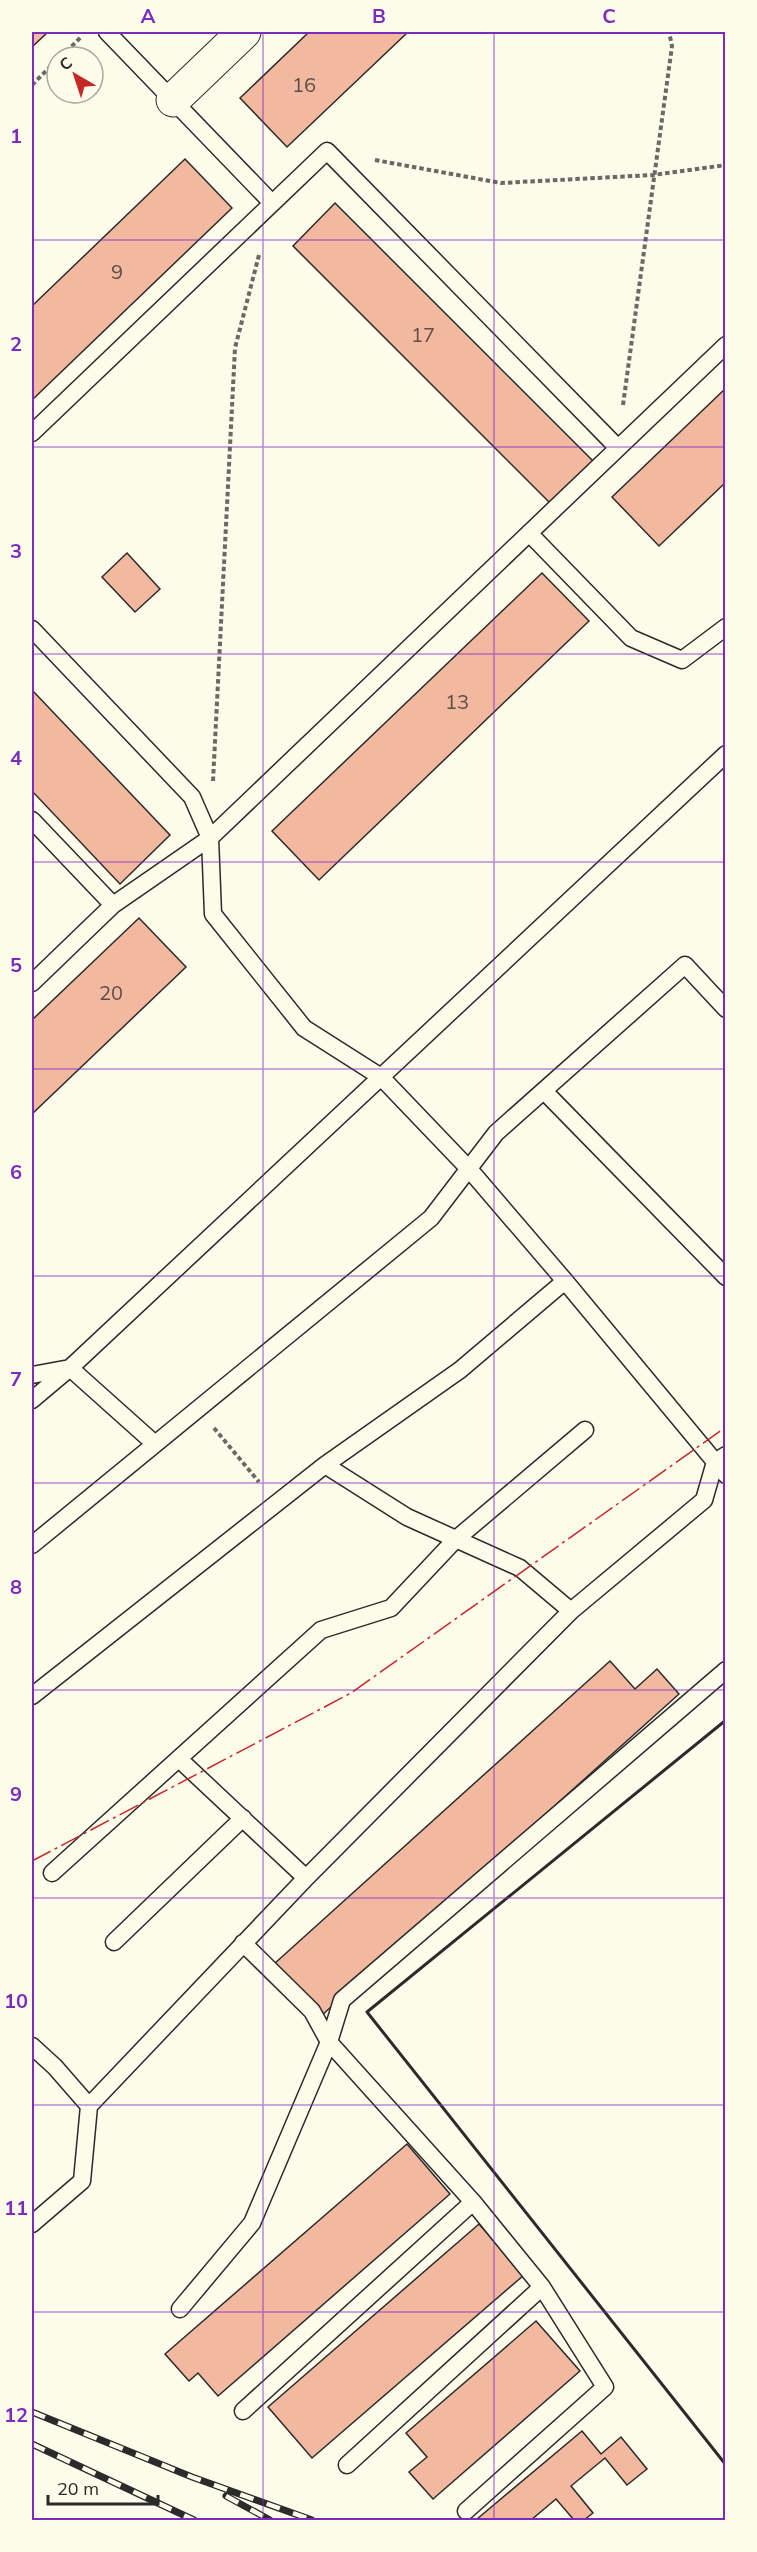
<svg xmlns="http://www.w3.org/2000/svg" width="757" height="2552" font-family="Mulish,sans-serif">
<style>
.building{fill:#f2b8a0;stroke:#2b2b2b;stroke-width:1.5}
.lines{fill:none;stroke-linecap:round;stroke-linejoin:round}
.service-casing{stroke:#2b2b2b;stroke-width:19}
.minor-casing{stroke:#2b2b2b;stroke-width:35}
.path{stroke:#6a6964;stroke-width:4;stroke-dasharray:4.5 3;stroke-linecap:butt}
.service{stroke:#fdfbea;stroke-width:16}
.minor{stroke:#fdfbea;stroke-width:33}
.rail-casing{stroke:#2b2b2b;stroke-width:7}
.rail{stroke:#fdfbea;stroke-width:4.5;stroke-dasharray:14;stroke-linecap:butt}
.wall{stroke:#2b2b2b;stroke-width:3}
.power{stroke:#c62828;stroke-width:1.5;stroke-dasharray:21 4.5 3 4.5;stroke-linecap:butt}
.grid{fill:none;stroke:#7b2cbf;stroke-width:1.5;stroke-opacity:0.55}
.labels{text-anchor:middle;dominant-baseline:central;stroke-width:4.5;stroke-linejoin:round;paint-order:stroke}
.number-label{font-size:20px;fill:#5d4e48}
.neatline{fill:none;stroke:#7b2cbf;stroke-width:2}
.grid-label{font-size:20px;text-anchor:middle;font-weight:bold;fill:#7b2cbf}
</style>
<rect width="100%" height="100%" fill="#fdfbea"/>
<path class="building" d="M32,32H48L32,47Z
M309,32H408L287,147L240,98Z
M185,159L232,208L32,400V306Z
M335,203L593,461L551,504L293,246Z
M726,388V482L659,546L612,497Z
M127,553L160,589L135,612L102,577Z
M542,573L589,621L319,880L272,831Z
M32,690L170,835L120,884L32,791Z
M139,918L186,967L32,1114V1020Z
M610,1661L635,1689L657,1669L679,1694L321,2016L274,1964Z
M407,2144L450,2194L218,2396L198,2373L189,2381L165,2354Z
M479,2224L524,2275L312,2458L268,2407Z
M536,2321L580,2371L433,2499L409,2472L427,2457L406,2433Z
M582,2431L601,2454L621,2437L647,2469L627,2485L605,2458L571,2486L593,2513L584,2520H574L556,2499L531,2520H479L477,2519Z"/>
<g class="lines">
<defs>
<path id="service" d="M107,32L272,203
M32,433L327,151L618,448
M529,533L631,638L682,660L726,627
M32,629L192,797L210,838L213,914L304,1028L381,1077L469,1169L565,1281L726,1475
M32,820L113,905
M32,983L113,905L210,838L726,345
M544,1091L726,1277
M32,1375L70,1368L155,1444
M32,1400L70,1368L726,754
M325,1465L407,1517L520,1568L571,1611
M32,1545L431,1218L496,1133L685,965L726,1009
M32,1696L325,1465L460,1370L565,1281
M179,1759L306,1878
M52,1873L321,1630L391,1608L455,1540L585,1430
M114,1942L243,1818
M243,1943L312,2011L329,2042L473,2202L542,2287L605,2387L466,2511
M32,2046L55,2067L89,2106
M32,2224L82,2181L89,2106L306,1878L571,1611L704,1500L715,1462L726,1455
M180,2309L252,2223L329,2042L342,2000L726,1670
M243,2411L473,2202
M347,2465L542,2287"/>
<path id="minor" d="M173,100L244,32"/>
</defs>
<use href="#service" class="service-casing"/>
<use href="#minor" class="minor-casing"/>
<path class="path" d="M61,57L82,36
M32,85L57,60
M375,160L501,183L653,175L726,165
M623,405L672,46L669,32
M213,781L235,348L259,255
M214,1428L259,1482"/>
<use href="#service" class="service"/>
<use href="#minor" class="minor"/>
<defs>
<path id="rail" d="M32,2412L192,2477L312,2520
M32,2444L194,2520
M226,2496L270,2520"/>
</defs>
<use href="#rail" class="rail-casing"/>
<use href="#rail" class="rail"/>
<path class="wall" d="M726,1720L367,2012L726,2465"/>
<path class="power" d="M32,1861L351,1693L726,1427"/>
</g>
<path class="grid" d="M263,32V2520M494,32V2520M32,240H726M32,447H726M32,654H726M32,862H726M32,1069H726M32,1276H726M32,1483H726M32,1690H726M32,1898H726M32,2105H726M32,2312H726"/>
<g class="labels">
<g class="number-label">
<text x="304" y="84">16</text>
<text x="117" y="271">9</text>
<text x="423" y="334">17</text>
<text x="457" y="701">13</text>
<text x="111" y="992">20</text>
</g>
</g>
<rect width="757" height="2552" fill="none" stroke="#fdfbea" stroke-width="66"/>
<g transform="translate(75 75) rotate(321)"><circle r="28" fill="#fdfbea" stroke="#a9a89e" stroke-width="1.5"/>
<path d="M0-4.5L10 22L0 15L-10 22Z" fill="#c62828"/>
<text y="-9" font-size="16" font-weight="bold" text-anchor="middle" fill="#2b2b2b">С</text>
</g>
<path d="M48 2495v9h110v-9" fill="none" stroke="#2b2b2b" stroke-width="3"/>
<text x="57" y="2495" font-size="18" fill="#2b2b2b" stroke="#fdfbea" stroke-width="4.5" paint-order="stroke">20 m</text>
<rect x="33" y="33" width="691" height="2486" class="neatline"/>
<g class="grid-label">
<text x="148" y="23">A</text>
<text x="379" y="23">B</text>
<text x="609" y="23">C</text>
<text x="16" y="143">1</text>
<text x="16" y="351">2</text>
<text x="16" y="558">3</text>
<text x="16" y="765">4</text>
<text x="16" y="972">5</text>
<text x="16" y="1179">6</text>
<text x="16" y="1386">7</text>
<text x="16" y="1594">8</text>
<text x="16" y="1801">9</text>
<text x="16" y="2008">10</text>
<text x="16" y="2215">11</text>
<text x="16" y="2422">12</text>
</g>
</svg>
